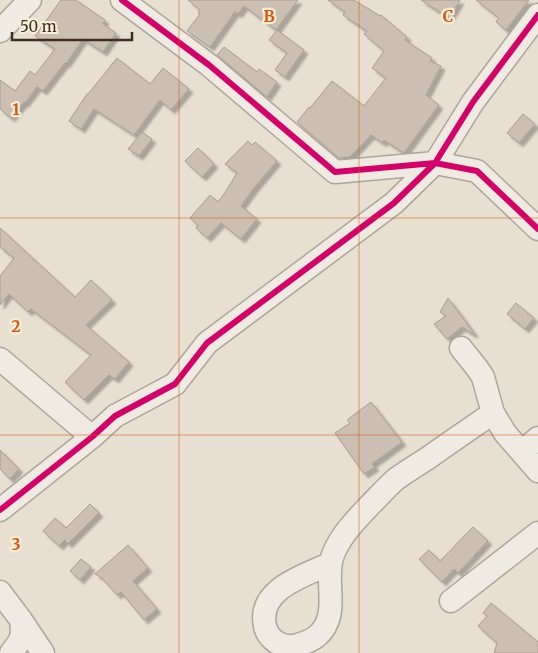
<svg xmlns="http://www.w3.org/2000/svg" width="538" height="653" font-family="Merriweather,serif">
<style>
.building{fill:#cbbfb2;stroke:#a89c90;filter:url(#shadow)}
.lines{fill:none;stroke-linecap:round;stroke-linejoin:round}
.minor-casing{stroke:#ada599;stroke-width:25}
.minor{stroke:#efebe3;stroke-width:22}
.cycleway-casing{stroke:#f7eed8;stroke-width:9}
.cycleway{stroke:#d6006c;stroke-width:6}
.grid{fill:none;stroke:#d7550e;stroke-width:1;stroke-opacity:0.55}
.grid-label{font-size:16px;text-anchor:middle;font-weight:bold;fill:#d7550e;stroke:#f7eed8;stroke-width:4.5;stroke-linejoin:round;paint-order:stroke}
</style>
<defs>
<filter id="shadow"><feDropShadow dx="4" dy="4" stdDeviation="1" flood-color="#0004"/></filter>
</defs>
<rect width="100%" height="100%" fill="#e7e0d1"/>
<path class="building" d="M61,0H76L105,20L103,24L116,33L103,52L83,39L66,64L65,63L43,91L37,87L25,103L24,102L11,118L0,109V80L15,91L30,71L35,75L55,49L35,36Z
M188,0H298L276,30L244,6L238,14L235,12L210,47L187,31L200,14L198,13L200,10Z
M328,0H354L380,16L381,15L407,37L405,40L432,58L430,61L441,66L426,95L439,105L404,153L384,140L383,143L371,135L350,157L339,158L297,122L309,107L310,108L332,81L364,106L386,78L372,68L384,51L364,34L367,31L343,15L345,12Z
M421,0H460L449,18Z
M476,0H529L506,30L496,22L499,18Z
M277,30L304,50L285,77L275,70L287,53L269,40Z
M224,47L257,72L259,69L277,82L267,97L217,55Z
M117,58L150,84L163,68L189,89L171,110L160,100L134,135L94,109L81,129L69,121L87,94H88Z
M523,114L535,124L519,143L507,133Z
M142,132L152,139L139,156L128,149Z
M248,141L252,145L255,142L277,161L254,188L241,206L257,219L241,239L221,223L207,238L196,228L198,225L190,218L210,195L218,202L226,191L237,173L225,164Z
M198,148L214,164L202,177L185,161Z
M0,228L75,297L91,280L112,300L86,325L129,362L115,379L109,375L84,400L65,382L91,355L31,309L28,312L9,294L0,305V276L14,258L0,247Z
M448,298L474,333L473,334L462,327L447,339L434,324L446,316L440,312Z
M516,303L534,318L525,329L507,314Z
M371,402L402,442L372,464L375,467L364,474L335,433L350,423L347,420Z
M0,450L19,469L10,479L0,469Z
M90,504L99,513L68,544L65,540L59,546L43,531L55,518L66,528Z
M473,527L488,541L458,573L454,569L442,582L419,559L429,550L440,561Z
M128,545L148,568L133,581L157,609L144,620L121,592L117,595L102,578L95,574Z
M81,559L91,567L80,580L70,571Z
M491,603L538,642V653H494L497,643L478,626L487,616L483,613Z"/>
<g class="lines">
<defs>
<path id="minor" d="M122,0L209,65L335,172L435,163L477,171L538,229
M0,31L30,0
M461,348L477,368L483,377L493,413L505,433L538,471
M0,359L92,437
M522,452L538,438
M0,510L92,437L115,416L175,384L207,343L394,203L435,163L473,102L538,15
M329,564C304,576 257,589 265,626C267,637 278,646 289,646C296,647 313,640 317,636C343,614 321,578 335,550C343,533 356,520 369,506C378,497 387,487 396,479C406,472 417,465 428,458C449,443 471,428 493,413
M0,592L21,620L43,653
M451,601L538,533
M11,653C22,639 23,637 21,620"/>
</defs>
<use href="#minor" class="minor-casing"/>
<use href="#minor" class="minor"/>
<defs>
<path id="cycleway" d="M122,0L209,65L335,172L435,163L477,171L538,229
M0,510L92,437L115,416L175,384L207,343L394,203L435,163L473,102L538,15"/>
</defs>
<use href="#cycleway" class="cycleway-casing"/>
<use href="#cycleway" class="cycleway"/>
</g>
<path class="grid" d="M179,0V653M359,0V653M0,218H538M0,435H538"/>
<g class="grid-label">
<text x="269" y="22">B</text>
<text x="448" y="22">C</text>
<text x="16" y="115">1</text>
<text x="16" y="332">2</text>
<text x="16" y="550">3</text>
</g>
<path d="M12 32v8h120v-8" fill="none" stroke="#3d2e20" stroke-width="2.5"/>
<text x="20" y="32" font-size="15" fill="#3d2e20" stroke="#f7eed8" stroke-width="4" paint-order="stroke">50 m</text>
</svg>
